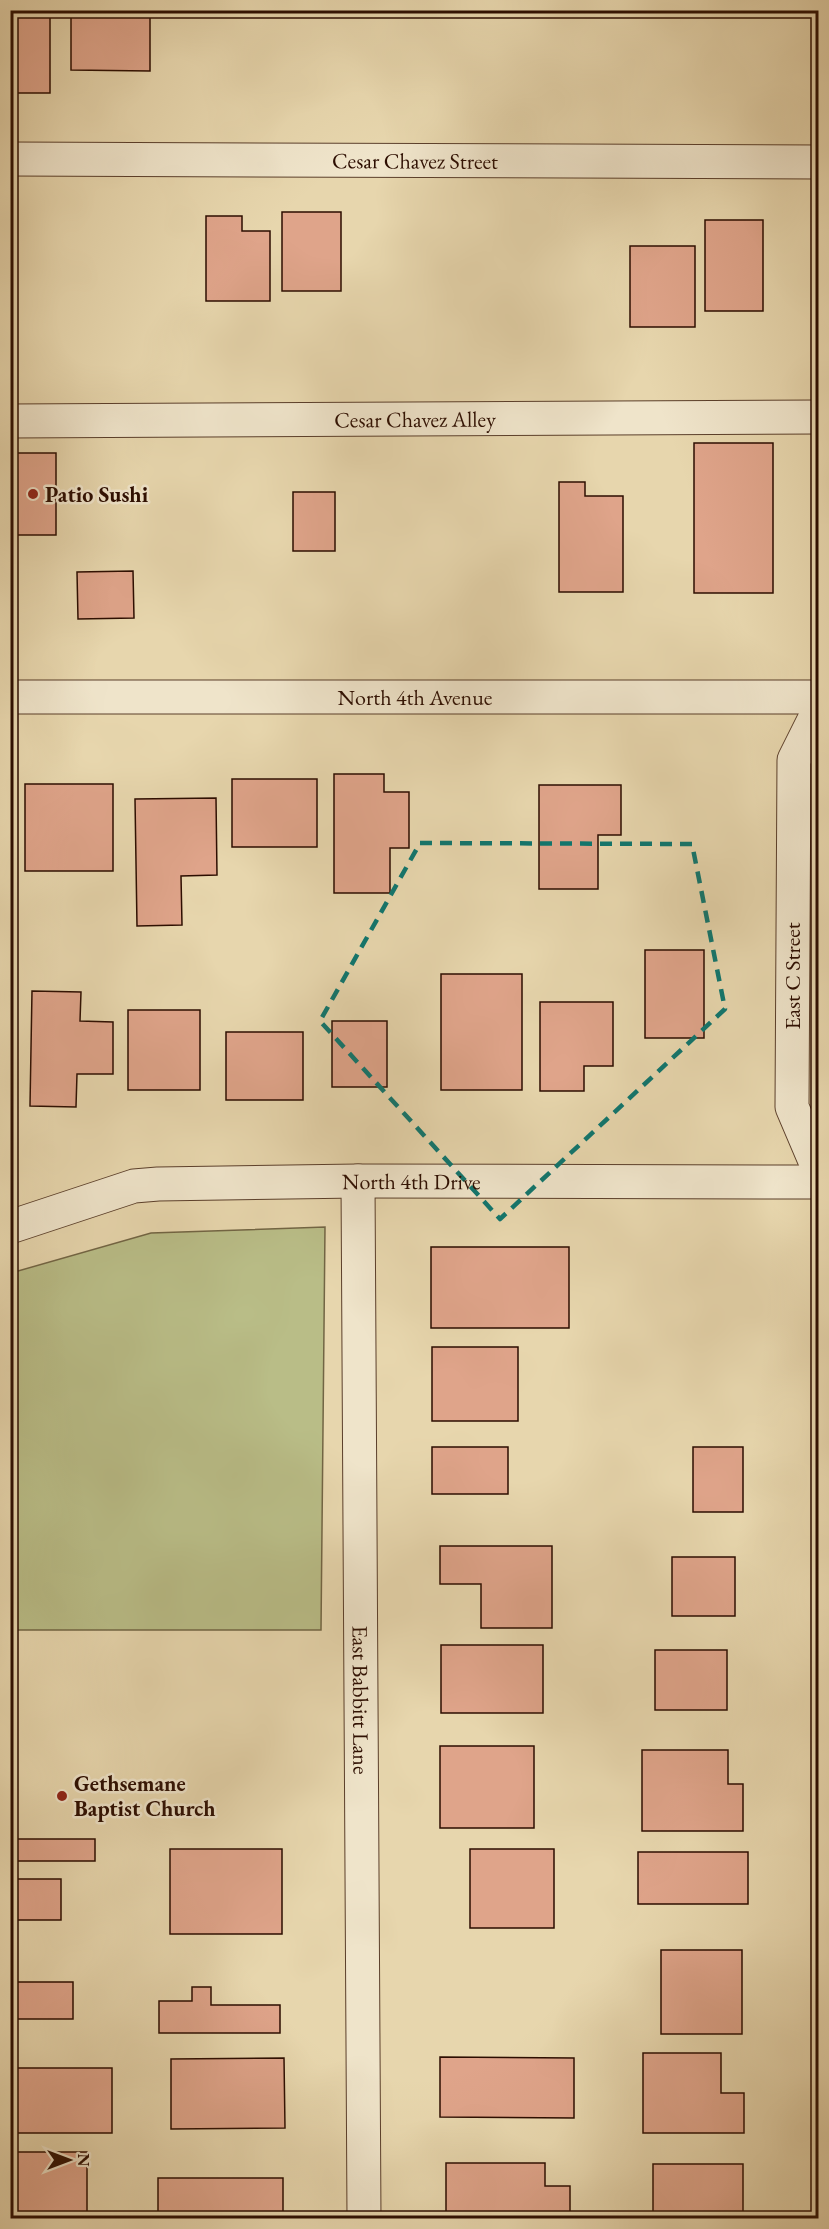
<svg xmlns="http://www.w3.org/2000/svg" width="829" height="2229" font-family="'EB Garamond',serif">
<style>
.green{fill:#b9bd87;stroke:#726544;stroke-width:1.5}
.building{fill:#dfa48a;stroke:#2c0d00;stroke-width:1.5}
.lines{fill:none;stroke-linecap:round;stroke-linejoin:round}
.minor-casing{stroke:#5b3f2b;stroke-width:35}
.minor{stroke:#efe4ca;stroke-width:33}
.marked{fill:none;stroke:#0f766e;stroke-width:4.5;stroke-dasharray:12 8;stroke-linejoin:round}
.poi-dot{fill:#8f2418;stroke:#efe4ca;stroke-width:2}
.labels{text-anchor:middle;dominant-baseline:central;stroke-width:5;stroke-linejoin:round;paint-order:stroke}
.street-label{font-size:22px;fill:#2c0d00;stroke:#efe4ca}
.poi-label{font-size:22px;font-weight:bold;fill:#2c0d00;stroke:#efe4ca;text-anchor:start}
</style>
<rect width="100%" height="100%" fill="#e7d6ad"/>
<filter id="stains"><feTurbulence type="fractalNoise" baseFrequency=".00333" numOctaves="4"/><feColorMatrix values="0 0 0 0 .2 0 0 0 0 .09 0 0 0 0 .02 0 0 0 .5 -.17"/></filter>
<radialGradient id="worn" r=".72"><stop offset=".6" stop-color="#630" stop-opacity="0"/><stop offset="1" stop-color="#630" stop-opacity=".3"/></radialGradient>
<path class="green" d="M325,1227L321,1630H11V1273L151,1233Z"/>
<path class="building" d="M10,10H50V93H10Z
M71,10H150V71L71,70Z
M282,212H341V291H282Z
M206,216H242V231H270V301H206Z
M705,220H763V311H705Z
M630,246H695V327H630Z
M694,443H773V593H694Z
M10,453H56V535H10Z
M559,482H585V496H623V592H559Z
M293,492H335V551H293Z
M133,571L134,618L78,619L77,572Z
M334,774H384V792H409V848H390V893H334Z
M232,779H317V847H232Z
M25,784H113V871H25Z
M539,785H621V835H598V889H539Z
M216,798L217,875L181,876L182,925L137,926L135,799Z
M645,950H704V1038H645Z
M441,974H522V1090H441Z
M32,991L81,992L80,1021L113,1022V1074H77L76,1107L30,1106Z
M540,1002H613V1066H584V1091H540Z
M128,1010H200V1090H128Z
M332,1021H387V1087H332Z
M226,1032H303V1100H226Z
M431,1247H569V1328H431Z
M432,1347H518V1421H432Z
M432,1447H508V1494H432Z
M693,1447H743V1512H693Z
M440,1546H552V1628H481V1584H440Z
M672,1557H735V1616H672Z
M441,1645H543V1713H441Z
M655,1650H727V1710H655Z
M440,1746H534V1828H440Z
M642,1750H728V1784H743V1831H642Z
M10,1839H95V1861H10Z
M170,1849H282V1934H170Z
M470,1849H554V1928H470Z
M638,1852H748V1904H638Z
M10,1879H61V1920H10Z
M661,1950H742V2034H661Z
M10,1982H73V2019H10Z
M192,1987H211V2005H280V2033H159V2001H192Z
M643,2053H721V2093H744V2133H643Z
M440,2057L574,2058V2118L440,2117Z
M284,2058L285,2128L171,2129V2059Z
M10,2068H112V2133H10Z
M10,2152H87V2218H10Z
M446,2163H545V2186H570V2218H446Z
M653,2164H743V2218H653Z
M158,2178H283V2218H158Z"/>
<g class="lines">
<defs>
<g id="minor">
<path id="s1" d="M10,159L818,162"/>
<path id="s2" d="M10,421L818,417"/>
<path id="s3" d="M10,697H818"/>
<path d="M818,712L794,760L792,1107L818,1168"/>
<path id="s4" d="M358,1181L364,2218"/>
<path id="s5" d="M10,1227L134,1186L158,1184L358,1181L818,1182"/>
</g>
</defs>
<use href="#minor" class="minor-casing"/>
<use href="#minor" class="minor"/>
</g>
<path class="marked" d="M420,843L692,844L725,1009L500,1219L320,1021Z"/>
<g class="poi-dot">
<circle cx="33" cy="494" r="6"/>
<circle cx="62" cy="1796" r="6"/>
</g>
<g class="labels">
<g class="street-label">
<text stroke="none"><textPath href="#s1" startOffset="405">Cesar Chavez Street</textPath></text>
<text stroke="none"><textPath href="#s2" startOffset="405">Cesar Chavez Alley</textPath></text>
<text stroke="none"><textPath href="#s3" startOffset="405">North 4th Avenue</textPath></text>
<text transform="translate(792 976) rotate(-90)">East C Street</text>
<text stroke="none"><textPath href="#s5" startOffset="408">North 4th Drive</textPath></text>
<text stroke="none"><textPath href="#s4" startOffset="519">East Babbitt Lane</textPath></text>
</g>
<g class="poi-label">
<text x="45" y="494">Patio Sushi</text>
<text x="74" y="1783">Gethsemane<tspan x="74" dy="25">Baptist Church</tspan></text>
</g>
</g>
<rect width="829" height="2229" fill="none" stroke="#e7d6ad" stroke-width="36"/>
<rect x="12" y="12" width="805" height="2205" fill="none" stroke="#2c0d00" stroke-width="3"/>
<rect x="18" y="18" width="793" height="2193" fill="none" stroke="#2c0d00" stroke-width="1.5"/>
<g transform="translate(69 2160) rotate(90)" stroke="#efe4ca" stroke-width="4.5" paint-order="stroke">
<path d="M0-4.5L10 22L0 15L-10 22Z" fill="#2c0d00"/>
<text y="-9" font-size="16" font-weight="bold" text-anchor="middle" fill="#2c0d00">N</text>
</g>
<rect width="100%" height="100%" filter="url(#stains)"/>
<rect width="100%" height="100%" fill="url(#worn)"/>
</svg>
